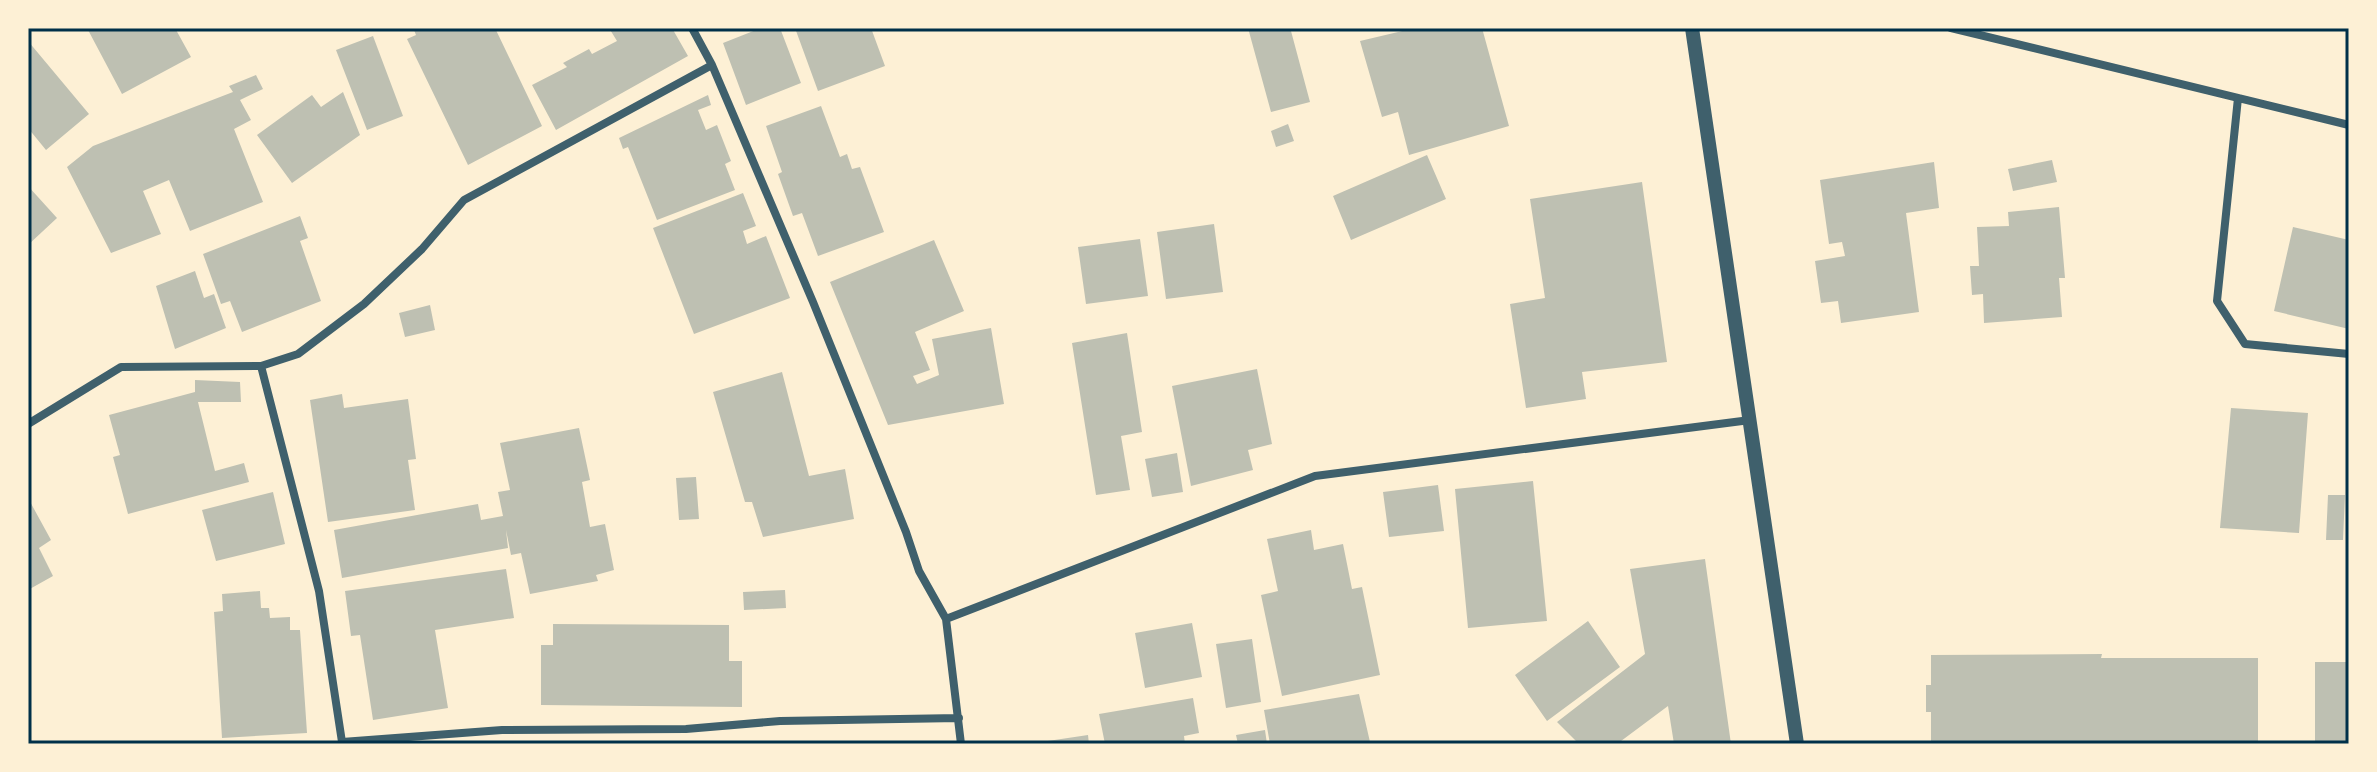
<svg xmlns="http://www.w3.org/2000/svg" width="2377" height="772" font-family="Literata,serif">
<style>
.building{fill:#bec0b2}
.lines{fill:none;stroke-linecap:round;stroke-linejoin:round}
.minor{stroke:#3f606c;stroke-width:8}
.tertiary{stroke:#3f606c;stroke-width:14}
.neatline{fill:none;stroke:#003049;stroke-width:3}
</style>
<rect width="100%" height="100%" fill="#fdf0d5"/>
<path class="building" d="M87,28H175L191,57L122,94Z
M418,28H495L542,126L468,165L407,39L416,35L414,30Z
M609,28H672L688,56L556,130L532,85L567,67L563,63L589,49L592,54L617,41Z
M761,28H780L801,83L746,105L723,43Z
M795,28H871L885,66L818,91Z
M1248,28H1299L1291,31L1310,102L1271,112Z
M1415,28H1482L1509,126L1409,155L1398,112L1382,117L1360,41Z
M373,36L403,116L367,130L336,50Z
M28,41L89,114L46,150L28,128Z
M256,75L263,89L240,100L251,120L234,129L263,202L190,231L169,180L143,191L161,234L111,253L67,167L93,146L233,92L229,86Z
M343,92L360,135L292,183L257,135L312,95L321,107Z
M708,95L711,105L698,110L706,130L717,125L731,161L725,164L735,190L657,220L628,147L623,149L619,138Z
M821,106L840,157L847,154L852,169L860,167L884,232L818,256L802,213L793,216L778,174L782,172L766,126Z
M1288,124L1294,141L1276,147L1271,131Z
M1427,155L1446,199L1351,240L1333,196Z
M2052,160L2057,182L2013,191L2008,169Z
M1934,162L1939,208L1906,213L1919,312L1841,323L1838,301L1821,303L1815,261L1845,256L1842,242L1829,244L1820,180Z
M1642,182L1667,362L1582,372L1586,399L1526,408L1510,304L1545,298L1530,199Z
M28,186L57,218L28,245Z
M743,193L756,226L743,231L747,244L766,236L790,298L694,334L653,228Z
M2059,207L2065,278H2059L2062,317L1984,323L1983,294L1972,295L1970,266H1979L1977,227L2009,226L2008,212Z
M300,216L308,238L300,241L321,301L242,332L230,301L221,304L203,254Z
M1214,224L1223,292L1166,299L1157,232Z
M2293,227L2349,240V329L2274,311Z
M1140,239L1148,296L1086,304L1078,247Z
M934,240L964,311L915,332L930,370L913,376L917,384L939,375L932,339L991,328L1004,404L888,425L830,282Z
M195,271L204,298L214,294L226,328L175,349L156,286Z
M430,305L435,330L405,337L399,313Z
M1127,333L1142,432L1121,436L1130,490L1096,495L1072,343Z
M1257,369L1272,444L1248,450L1253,470L1191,486L1172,386Z
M782,372L809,476L845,469L854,519L763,537L752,502H745L713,392Z
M195,380L240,382L241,402H198L215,471L244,463L249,482L128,514L113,457L120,455L109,415L195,392Z
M342,394L344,408L408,399L416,459L408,460L415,510L328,522L310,400Z
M2231,408L2308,413L2299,533L2220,528Z
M579,428L590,480L582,482L590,527L605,524L614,570L596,575L598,581L530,594L521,553L511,555L506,530L508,548L342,578L334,530L478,504L481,520L503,516L498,492L510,490L500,443Z
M1177,453L1183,492L1152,497L1145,459Z
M696,477L699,519L679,520L676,478Z
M1533,481L1547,621L1468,628L1455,489Z
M1438,485L1444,531L1389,537L1383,492Z
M273,492L285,544L216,561L202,510Z
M2328,495H2345L2343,540H2326Z
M28,498L51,540L39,548L53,576L28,590Z
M1311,530L1314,550L1343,544L1352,589L1362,587L1380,675L1282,696L1261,595L1278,591L1267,539Z
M1705,559L1731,744H1674L1668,706L1617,744H1579L1557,722L1645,654L1630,569Z
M506,569L514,618L435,630L448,708L373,720L360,635L351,636L345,591Z
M785,590L786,608L744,610L743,592Z
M260,591L261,608H269L270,618L290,617V630H300L307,733L222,738L214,612L223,611L222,594Z
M1588,621L1620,667L1547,721L1515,675Z
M1192,623L1202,677L1145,688L1135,633Z
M553,624L729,625V661H742V707L541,705V645H553Z
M1252,639L1261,702L1226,708L1216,644Z
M2102,654L2101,658H2258V744H1931V712H1926V685H1931V655Z
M2315,662H2349V744H2315Z
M1359,694L1370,742L1354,744H1270L1264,710Z
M1193,698L1199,733L1184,736L1185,744H1105L1099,714Z
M1265,730L1267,744H1238L1236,735Z
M1088,735L1089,744H1041V742Z"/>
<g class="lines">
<path class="minor" d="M692,28L712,65L813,302L906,532L919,571L946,619L961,744
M1951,28L2349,125
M2238,98L2217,301L2245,344L2349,354
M261,366L319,591L342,742L502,730L686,729L780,721L959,718
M28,424L121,367L261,366L298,354L364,304L422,249L464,200L712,65
M946,619L1315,476L1750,420"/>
<path class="tertiary" d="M1692,28L1797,744"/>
</g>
<rect width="2377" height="772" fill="none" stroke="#fdf0d5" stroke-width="60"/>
<rect x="30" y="30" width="2317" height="712" class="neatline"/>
</svg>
